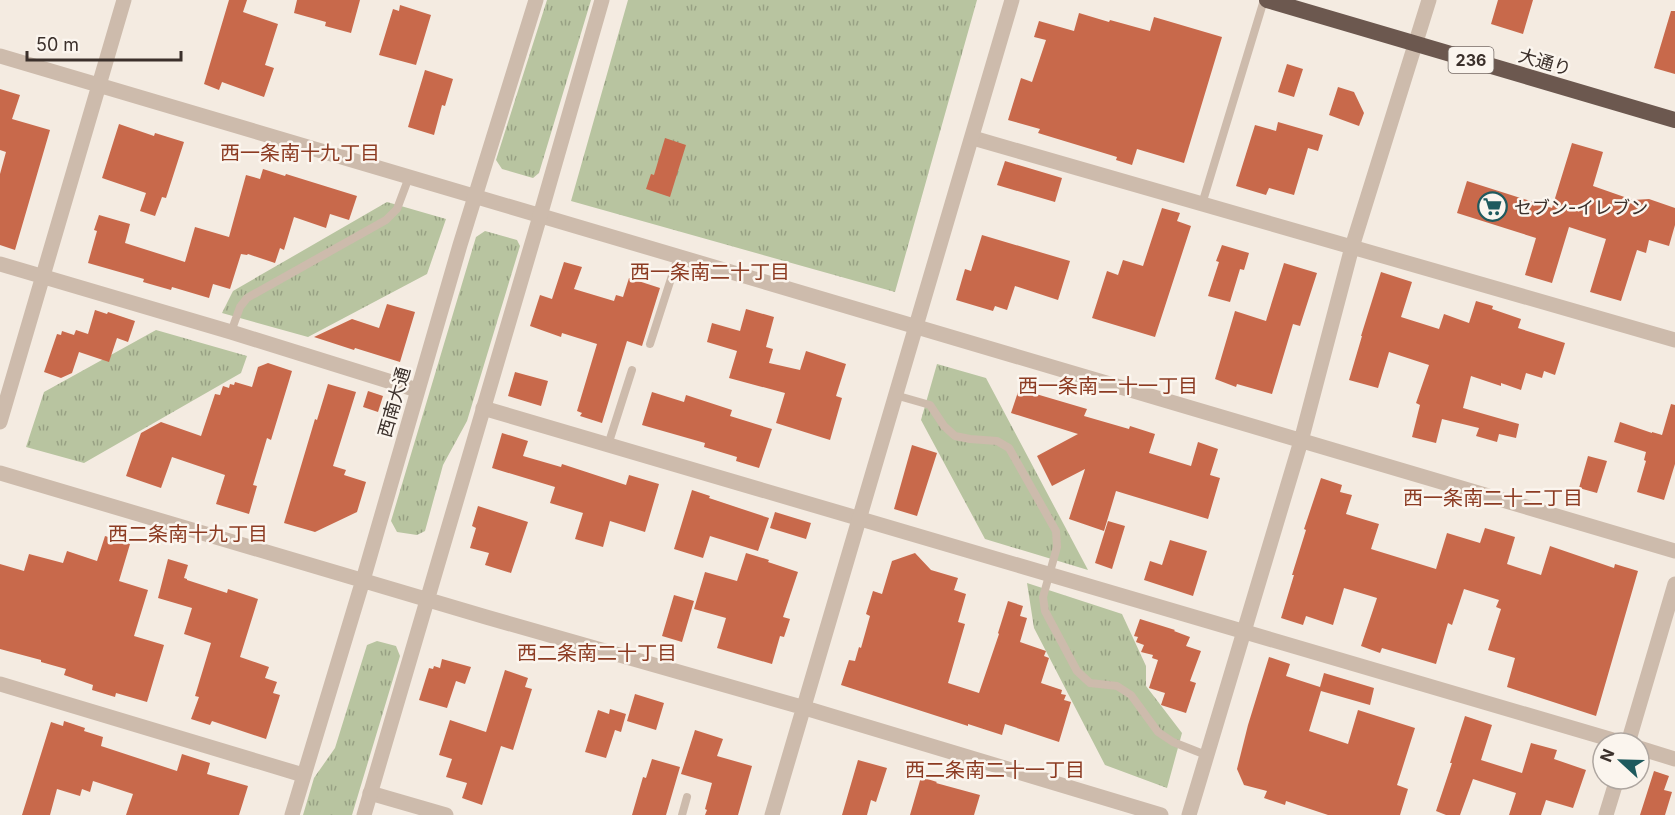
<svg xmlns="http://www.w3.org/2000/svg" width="1675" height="815" font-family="Inter,'Noto Sans JP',sans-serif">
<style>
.park{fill:url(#park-tufts)}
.building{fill:#c8694b}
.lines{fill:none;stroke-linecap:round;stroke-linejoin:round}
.service{stroke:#cdbbac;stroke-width:8}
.minor{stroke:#cdbbac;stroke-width:15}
.tertiary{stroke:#cdbbac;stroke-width:15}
.trunk{stroke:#6c584f;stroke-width:16}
.labels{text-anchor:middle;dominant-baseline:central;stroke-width:5;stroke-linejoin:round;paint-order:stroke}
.shield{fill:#fbf5ee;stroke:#756b66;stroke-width:1.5}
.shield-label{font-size:16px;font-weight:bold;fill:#3b302b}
.street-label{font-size:18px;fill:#3b302b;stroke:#fbf5ee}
.poi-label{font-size:18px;fill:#3b302b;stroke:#fbf5ee;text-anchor:start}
.neighbourhood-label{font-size:20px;fill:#8c3b22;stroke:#fbf5ee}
</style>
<defs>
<pattern id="park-tufts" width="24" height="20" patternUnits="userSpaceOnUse" patternTransform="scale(1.5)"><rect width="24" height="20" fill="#b8c4a0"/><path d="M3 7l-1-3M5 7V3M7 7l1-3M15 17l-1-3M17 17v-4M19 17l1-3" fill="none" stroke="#97a083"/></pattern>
</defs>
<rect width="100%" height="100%" fill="#f4ebe1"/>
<path class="park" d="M547,0H591L539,173L533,178L502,169L496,160Z
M628,0H977L895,292L571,201Z
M387,202L446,219L427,274L308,337L222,313L233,291Z
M485,231L517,240L520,246L467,421L443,465L425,531L417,535L397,532L391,521L476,237Z
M156,330L247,356L241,373L84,463L26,447L44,392Z
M937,364L986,378L1088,570L985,539L921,420Z
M1027,583L1122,614L1146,666V686L1182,733L1167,788L1105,765L1034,628Z
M377,641L396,646L400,656L352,815H303L314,778L335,748L367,645Z"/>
<path class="building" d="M229,0H247L243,12L278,24L265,65L274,68L264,97L222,82L219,90L204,84Z
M297,0H360L351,33L325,26L326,22L294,13Z
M1498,0H1533L1523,34L1491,24Z
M400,5L431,15L416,65L379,55L393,9L399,11Z
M1671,11H1675V74L1654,68Z
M1079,13L1109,22L1110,20L1150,31L1154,17L1222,37L1184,163L1137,149L1132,165L1116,160L1117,157L1038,133L1040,129L1008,120L1021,78L1032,82L1046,40L1034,37L1039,21L1074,31Z
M1287,64L1303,69L1294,97L1278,92Z
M425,70L453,79L445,106L442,105L434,135L408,127Z
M1338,87L1354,92L1364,113L1359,126L1329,115Z
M0,89L20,95L12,119L50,130L15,250L0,245V174L6,152L0,150Z
M1278,122L1323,135L1318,151L1308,148L1294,195L1269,188L1266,195L1236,186L1255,125L1276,131Z
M119,124L154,136L155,133L184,142L166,198L162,197L155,216L140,211L146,193L102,178Z
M665,138L686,145L670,197L646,189L651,174L654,175Z
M1572,143L1603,152L1593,186L1633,200L1649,199L1675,208V225L1669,246L1649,240L1646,253L1637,250L1621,301L1590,292L1606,239L1569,227L1552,283L1525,275L1536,238L1457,213L1467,181L1552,208Z
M1005,161L1062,178L1055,202L997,185Z
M263,169L285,176L286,174L357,196L349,220L330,214L326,228L294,217L284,250L280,248L275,263L248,254L247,255L241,254L230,289L213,284L209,298L172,287L171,290L143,282L144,279L88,263L97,231L94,230L99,215L130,224L125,243L185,262L195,227L229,237L246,175L260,179Z
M1162,208L1180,213L1177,221L1191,226L1155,337L1092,318L1107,271L1118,275L1123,260L1143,266Z
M982,235L1070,261L1058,300L1015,286L1007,310L995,306L993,311L956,300L965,269L971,271Z
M1222,245L1249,253L1244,270L1240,269L1230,302L1208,296L1219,262L1216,261Z
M564,262L582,267L574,289L614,301L616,295L623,297L629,278L660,288L642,346L627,341L602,423L580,416L582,413L577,411L597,344L562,333L561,337L530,326L540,295L552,299Z
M1284,263L1317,273L1300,326L1293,324L1272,394L1237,384L1236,387L1215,379L1235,311L1266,321Z
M1381,272L1412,282L1401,317L1439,329L1444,314L1469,323L1476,301L1493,306L1492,309L1521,319L1518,328L1565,343L1555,375L1544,371L1542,378L1526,373L1521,390L1501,383V386L1471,376L1463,408L1519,424L1516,438L1499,434L1497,442L1476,436L1479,428L1442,419L1436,443L1412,437L1420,405L1416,403L1429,365L1389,352L1378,388L1349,380L1362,336H1361Z
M387,304L415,312L400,362L355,348L354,350L314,337L352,319L379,328Z
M746,309L774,317L766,347L773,349L769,363L800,370L806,351L846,364L836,396L842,398L830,440L776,423L785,393L729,378L737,351L707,342L712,323L740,331Z
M95,310L107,314L108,312L135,321L128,342L117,338L109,362L79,352L72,373L61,378L44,372L57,334L61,335L62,331L74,335L76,330L88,334Z
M268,363L292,371L271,440L267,438L253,485L257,486L249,514L216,504L225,475L172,457L161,488L126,476L141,433L161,422L201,436L215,394L220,395L223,386L229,388L230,384L234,385L235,382L252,387L258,367Z
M515,372L548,381L541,406L508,396Z
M328,384L356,392L333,466L346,470L344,475L366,482L357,512L315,532L284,523L315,419L317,420Z
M1019,389L1087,409L1084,416L1129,429L1130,426L1155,434L1149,453L1191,466L1198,442L1218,449L1210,475L1220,478L1208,519L1116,491L1104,531L1069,519L1085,469L1052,486L1037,456L1078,434L1011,413Z
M368,391L383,396L378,412L363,407Z
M652,392L684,402L686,395L732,410L730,416L772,429L759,468L736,461L737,457L704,447L705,443L642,425Z
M1671,404L1675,405V464L1664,500L1637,492L1646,461L1644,460L1646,452L1614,442L1620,422L1652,433V432L1662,435Z
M502,433L528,441L523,456L561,467L562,464L626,485L629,475L659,484L645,532L610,521L603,547L575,539L583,513L550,503L555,487L492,468Z
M912,445L937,453L917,516L894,509Z
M1588,456L1607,461L1597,493L1579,488Z
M1321,478L1342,485L1340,492L1352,495L1346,514L1379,524L1371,549L1436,569L1447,533L1480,543L1485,528L1515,537L1507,564L1541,575L1550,546L1614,568L1615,564L1638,571L1596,716L1507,687L1515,658L1488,650L1501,609L1496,607L1499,600L1464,589L1452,625L1448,623L1436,664L1382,648L1380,653L1361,646L1377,598L1344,588L1333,625L1306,616L1303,625L1281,618L1294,575H1292L1306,530L1304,529Z
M692,490L710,496L709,498L769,518L758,551L710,536L703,558L674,549Z
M478,506L528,522L511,573L485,565L489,553L470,548L476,528L472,526Z
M775,512L811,523L806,539L770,528Z
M1108,521L1125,526L1112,569L1095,563Z
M105,536L130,544L119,581L148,590L134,636L164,645L147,702L116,693L115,697L92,690L93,685L64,675L66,669L41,662V660L0,649V564L24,571L29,554L63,563L67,551L97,561Z
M1170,540L1207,551L1193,596L1144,580L1150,561L1162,565Z
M746,553L769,560L768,562L798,572L783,617L790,619L784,637L780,636L772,664L717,648L726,618L694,609L705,572L737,581Z
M915,553L931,570L958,578L954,590L966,594L958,622L965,624L948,683L979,693L999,634L998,633L1008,601L1023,606L1020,616L1027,618L1020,642L1046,651L1044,656L1049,658L1041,683L1062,690L1061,694L1066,695L1064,700L1071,702L1059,742L1005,724L1002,735L968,724V726L841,685L849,660L855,661L859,647L861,648L870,616L866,614L873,591L882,594L892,561Z
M168,559L188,565L184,578L187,579V580L227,593L228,589L258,599L240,657L269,667L265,678L277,682L273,693L280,695L266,739L212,721L210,725L191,719L199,697L195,696L211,643L184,634L192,608L158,598Z
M674,595L694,601L682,642L662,636Z
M1140,619L1175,630L1174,631L1190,637L1186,646L1201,651L1190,681L1196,683L1186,713L1161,705L1165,693L1149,688L1158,660L1152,658L1153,655L1141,652L1144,645L1136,642L1138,637L1134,636Z
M1269,657L1290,664L1286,676L1320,687L1324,673L1374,688L1370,705L1321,691L1309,731L1348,744L1358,710L1415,728L1397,785L1408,789L1400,815H1328L1286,801L1285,805L1264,798L1267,791L1244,785L1237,769L1248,725Z
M442,659L471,667L465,684L456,681L447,708L419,700L429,668L433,669L434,666L440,668Z
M505,670L528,678L525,687L532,689L513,750L501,746L482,805L462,798L467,783L446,777L452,759L439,755L450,720L486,732Z
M635,694L664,703L656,730L627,721Z
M610,709L626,714L621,732L615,730L606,758L585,752L598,710L609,714Z
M1465,716L1492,725L1481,760L1522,773L1531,743L1557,750L1554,759L1586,770L1573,808L1546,800L1541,815H1509L1516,793L1473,779L1460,815H1446L1436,811L1452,763H1450Z
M64,721L85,728L84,731L103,737L101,746L177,771L182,754L210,763L207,774L248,786L239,815H126L133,794L93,781L90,792L82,789L80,796L57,789L50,815H22L51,722L63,726Z
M695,730L723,739L717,756L752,766L738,815H705L707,810L705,809L712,783L681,774Z
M652,759L680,767L666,815H632L643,777L646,778Z
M858,760L887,768L876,802L871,800L867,815H842Z
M1654,771L1669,776L1664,790L1672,792L1665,815H1640Z
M921,777L937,782L936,783L980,795L974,815H910Z"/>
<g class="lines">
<path class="service" d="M1202,204L1264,0
M231,332L240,307L247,298L386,220L397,209L409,177
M650,344L678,257
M895,395L930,405L944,426L955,436L970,439L997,441L1009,448L1056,531L1057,547L1043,597L1045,611L1077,671L1090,683L1117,686L1131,695L1158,732L1173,742L1206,755
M608,445L632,370
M682,815L687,797"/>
<path class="minor" d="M0,56L1675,551
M973,138L1675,340
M0,264L231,332L417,390
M483,408L1623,743
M0,422L124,0
M0,684L303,775
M1639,748L1675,759
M370,793L446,815
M1189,815L1301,441L1352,247L1429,0"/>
<path class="tertiary" d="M0,473L486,617L805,708L1161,815
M1628,743L1675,584
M292,815L363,580L460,245L536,0
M364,815L540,216L602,0
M772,815L1012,0
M1606,815L1617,779"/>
<path class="trunk" d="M1267,0L1675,120"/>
</g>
<defs>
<symbol id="supermarket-ring" viewBox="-11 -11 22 22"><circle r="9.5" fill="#fbf5ee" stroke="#1f5a5e" stroke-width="1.5"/><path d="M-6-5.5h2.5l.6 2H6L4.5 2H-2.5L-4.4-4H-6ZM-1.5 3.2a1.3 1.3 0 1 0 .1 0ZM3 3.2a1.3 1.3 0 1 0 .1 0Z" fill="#1f5a5e"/></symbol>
</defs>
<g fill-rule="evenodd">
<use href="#supermarket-ring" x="1476" y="190" width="33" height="33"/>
</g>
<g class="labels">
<rect class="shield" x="1448.5" y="47" width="45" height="26" rx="4.5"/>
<g class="shield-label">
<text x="1471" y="60">236</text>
</g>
<g class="street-label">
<text transform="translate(1545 62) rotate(16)">大通り</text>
<text transform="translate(394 402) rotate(-74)">西南大通</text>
</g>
<g class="poi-label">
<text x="1514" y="207">セブン-イレブン</text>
</g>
<g class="neighbourhood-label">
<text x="300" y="153">西一条南十九丁目</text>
<text x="710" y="272">西一条南二十丁目</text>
<text x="1108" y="386">西一条南二十一丁目</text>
<text x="1493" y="498">西一条南二十二丁目</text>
<text x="188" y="534">西二条南十九丁目</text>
<text x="597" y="653">西二条南二十丁目</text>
<text x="995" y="770">西二条南二十一丁目</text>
</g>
</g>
<g transform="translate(1621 761) rotate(292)"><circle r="28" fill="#fbf5ee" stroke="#aea6a0" stroke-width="1.5"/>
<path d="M0-4.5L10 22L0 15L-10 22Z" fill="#1f5a5e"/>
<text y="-9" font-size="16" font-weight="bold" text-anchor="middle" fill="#3b302b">N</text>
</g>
<path d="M27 51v9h154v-9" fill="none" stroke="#3b302b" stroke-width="3"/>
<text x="36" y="51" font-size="18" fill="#3b302b" stroke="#fbf5ee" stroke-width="4.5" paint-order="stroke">50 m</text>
</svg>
